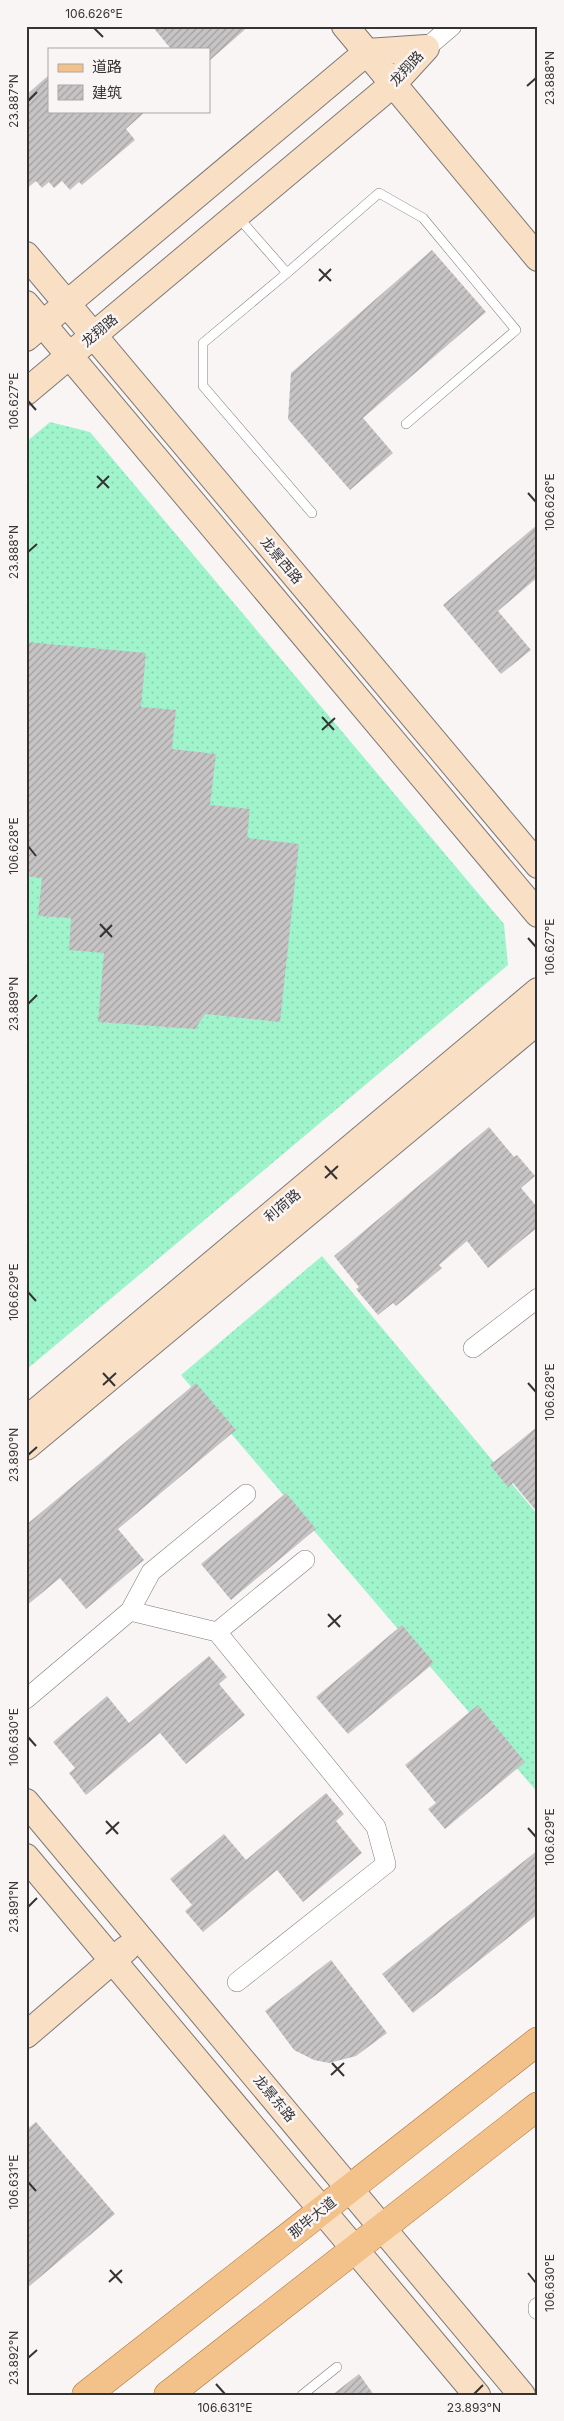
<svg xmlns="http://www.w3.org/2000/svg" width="564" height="2421" font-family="Inter,'Noto Sans SC',sans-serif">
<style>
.grass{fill:url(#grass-dots)}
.building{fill:url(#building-hatch)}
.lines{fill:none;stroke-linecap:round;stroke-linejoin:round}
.lane-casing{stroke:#7c7978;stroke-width:10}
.street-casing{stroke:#7c7978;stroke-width:20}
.secondary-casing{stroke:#7c7978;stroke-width:28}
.primary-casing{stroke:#ab7539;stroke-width:29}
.lane{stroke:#fff;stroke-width:9}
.street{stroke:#fff;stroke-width:19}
.secondary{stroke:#f9e0c4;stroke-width:26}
.primary{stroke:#f2c28a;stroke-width:28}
.ticks{fill:none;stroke:#353333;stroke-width:2}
.labels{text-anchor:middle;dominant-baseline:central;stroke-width:5;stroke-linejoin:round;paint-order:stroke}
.street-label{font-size:14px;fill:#353333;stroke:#f9f5f4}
.neatline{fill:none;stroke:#353333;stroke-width:2}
.ticks-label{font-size:12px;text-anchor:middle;fill:#353333}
</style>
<defs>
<pattern id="grass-dots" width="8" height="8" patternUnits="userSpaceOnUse" patternTransform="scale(1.25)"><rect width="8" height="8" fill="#a0f4cc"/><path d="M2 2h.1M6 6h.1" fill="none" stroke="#8ad2b0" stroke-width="1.8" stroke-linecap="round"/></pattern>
<pattern id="building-hatch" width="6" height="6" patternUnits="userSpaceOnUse" patternTransform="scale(1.25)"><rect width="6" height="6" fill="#c7c4c6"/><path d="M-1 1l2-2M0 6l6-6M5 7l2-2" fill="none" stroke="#a2a0a1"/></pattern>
</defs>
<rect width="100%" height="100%" fill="#f9f5f4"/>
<path class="grass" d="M50,422L90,432L504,924L508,965L26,1370V442Z
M322,1256L538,1515V1793L181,1375Z"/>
<path class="building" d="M152,26H249L209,61V49H171Z
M49,75V111H146L126,129L135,140L82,185L79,182L70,190L62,181L54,188L49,182L42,188L36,181L26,189V95Z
M432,250L486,312L363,418L393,453L350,490L288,419L291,373Z
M538,524V577L498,611L531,650L501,674L443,605Z
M26,642L146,653L141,707L176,710L172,749L216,754L210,805L250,809L247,838L299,844L280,1022L205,1014L195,1029L98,1022L104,953L69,950L71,918L38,916L42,878L26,876Z
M489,1127L514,1157L517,1155L535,1176L521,1188L538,1208V1227L488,1268L467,1241L439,1265L442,1268L396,1306L393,1303L378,1315L356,1289L359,1287L334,1256Z
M196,1383L236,1430L118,1529L144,1560L86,1609L60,1578L26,1606V1525Z
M538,1426V1513L513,1483L508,1487L490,1465Z
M286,1493L316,1529L231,1600L201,1564Z
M402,1625L434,1663L348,1734L316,1697Z
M209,1656L227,1677L219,1684L245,1715L186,1764L160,1733L86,1795L69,1773L75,1768L53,1742L107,1696L129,1723Z
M478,1705L525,1762L445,1829L428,1809L436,1803L405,1765Z
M326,1793L344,1814L336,1821L362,1853L303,1902L277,1870L203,1932L185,1911L192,1905L170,1879L224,1834L246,1860Z
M538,1850V1914L413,2013L382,1974Z
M331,1960L387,2033L356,2056L329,2063L314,2060L294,2050L265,2011Z
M36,2122L115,2214L26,2289V2130Z
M359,2374L374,2395H332Z"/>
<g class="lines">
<defs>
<path id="lane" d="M238,217L287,273L379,193L423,218L516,330L406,424
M287,273L203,343V386L312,513
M302,2395L337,2367"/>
<path id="street" d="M426,48L452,26
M473,1348L538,1298
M130,1611L151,1572L246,1494
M217,1632L305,1560
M26,1699L130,1611L217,1632L376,1827L386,1864L237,1982
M538,2307V2310"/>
<path id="secondary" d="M345,26L538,258
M26,255L538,865
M26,304L538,914
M26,338L367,52L426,48
M26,392L393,84L426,48
M26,1420L538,991
M26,1447L538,1021
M26,1802L522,2395
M26,1857L477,2395
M26,2035L126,1949"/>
<path id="primary" d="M86,2395L538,2041
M168,2395L538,2106"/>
</defs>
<use href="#lane" class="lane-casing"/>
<use href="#street" class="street-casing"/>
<use href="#secondary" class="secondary-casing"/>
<use href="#primary" class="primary-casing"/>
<use href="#lane" class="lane"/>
<use href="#street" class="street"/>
<use href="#secondary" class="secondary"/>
<use href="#primary" class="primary"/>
</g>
<path class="ticks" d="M94,28L103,37M527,86L536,78M28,101L37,92M319,269L331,281M319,281L331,269M28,401L36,410M97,476L109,488M97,488L109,476M528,493L536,502M28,552L37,544M322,717L334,730M322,730L335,718M28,846L36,856M100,924L112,937M100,937L112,925M528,938L536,947M28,1004L37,995M325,1166L337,1179M325,1178L338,1166M28,1292L36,1301M103,1373L115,1386M528,1383L536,1392M103,1385L116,1373M28,1455L37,1447M328,1614L340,1627M328,1627L341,1615M28,1737L36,1746M106,1821L118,1834M528,1828L536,1837M106,1834L119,1822M28,1907L37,1898M332,2063L344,2076M331,2075L344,2063M28,2182L36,2191M110,2270L122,2283M528,2273L536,2283M109,2282L122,2270M28,2358L37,2350M216,2384L225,2394M474,2394L483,2385"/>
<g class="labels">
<g class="street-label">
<text transform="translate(406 68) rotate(-47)">龙翔路</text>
<text transform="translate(99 330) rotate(-40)">龙翔路</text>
<text transform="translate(282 560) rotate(50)">龙景西路</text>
<text transform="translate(282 1205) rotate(-40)">利荷路</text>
<text transform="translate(275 2098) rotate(50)">龙景东路</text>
<text transform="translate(312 2217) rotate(-39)">那毕大道</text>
</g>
</g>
<rect width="564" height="2421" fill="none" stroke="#f9f5f4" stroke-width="55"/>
<rect x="48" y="48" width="162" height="65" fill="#f9f5f4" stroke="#aba7a7"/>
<rect x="58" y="64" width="25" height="8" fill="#f2c28a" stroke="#aba7a7"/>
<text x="92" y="72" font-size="15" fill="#353333">道路</text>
<rect x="58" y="85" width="25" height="15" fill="url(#building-hatch)" stroke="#aba7a7"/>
<text x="92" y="98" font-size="15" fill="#353333">建筑</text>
<rect x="28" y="28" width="508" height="2366" class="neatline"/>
<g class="ticks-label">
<text x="94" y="18">106.626°E</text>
<text transform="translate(550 78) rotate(-90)" y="4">23.888°N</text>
<text transform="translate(14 101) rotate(-90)" y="4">23.887°N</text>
<text transform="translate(14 401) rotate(-90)" y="4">106.627°E</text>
<text transform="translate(550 502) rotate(-90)" y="4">106.626°E</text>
<text transform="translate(14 552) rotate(-90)" y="4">23.888°N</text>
<text transform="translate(14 846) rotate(-90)" y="4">106.628°E</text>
<text transform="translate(550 947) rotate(-90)" y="4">106.627°E</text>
<text transform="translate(14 1004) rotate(-90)" y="4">23.889°N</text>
<text transform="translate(14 1292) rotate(-90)" y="4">106.629°E</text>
<text transform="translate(550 1392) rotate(-90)" y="4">106.628°E</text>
<text transform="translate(14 1455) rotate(-90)" y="4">23.890°N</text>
<text transform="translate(14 1737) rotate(-90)" y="4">106.630°E</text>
<text transform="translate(550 1837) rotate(-90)" y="4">106.629°E</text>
<text transform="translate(14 1907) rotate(-90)" y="4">23.891°N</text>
<text transform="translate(14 2182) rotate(-90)" y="4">106.631°E</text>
<text transform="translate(550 2283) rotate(-90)" y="4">106.630°E</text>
<text transform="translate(14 2358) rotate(-90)" y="4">23.892°N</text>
<text x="225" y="2412">106.631°E</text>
<text x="474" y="2412">23.893°N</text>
</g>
</svg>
